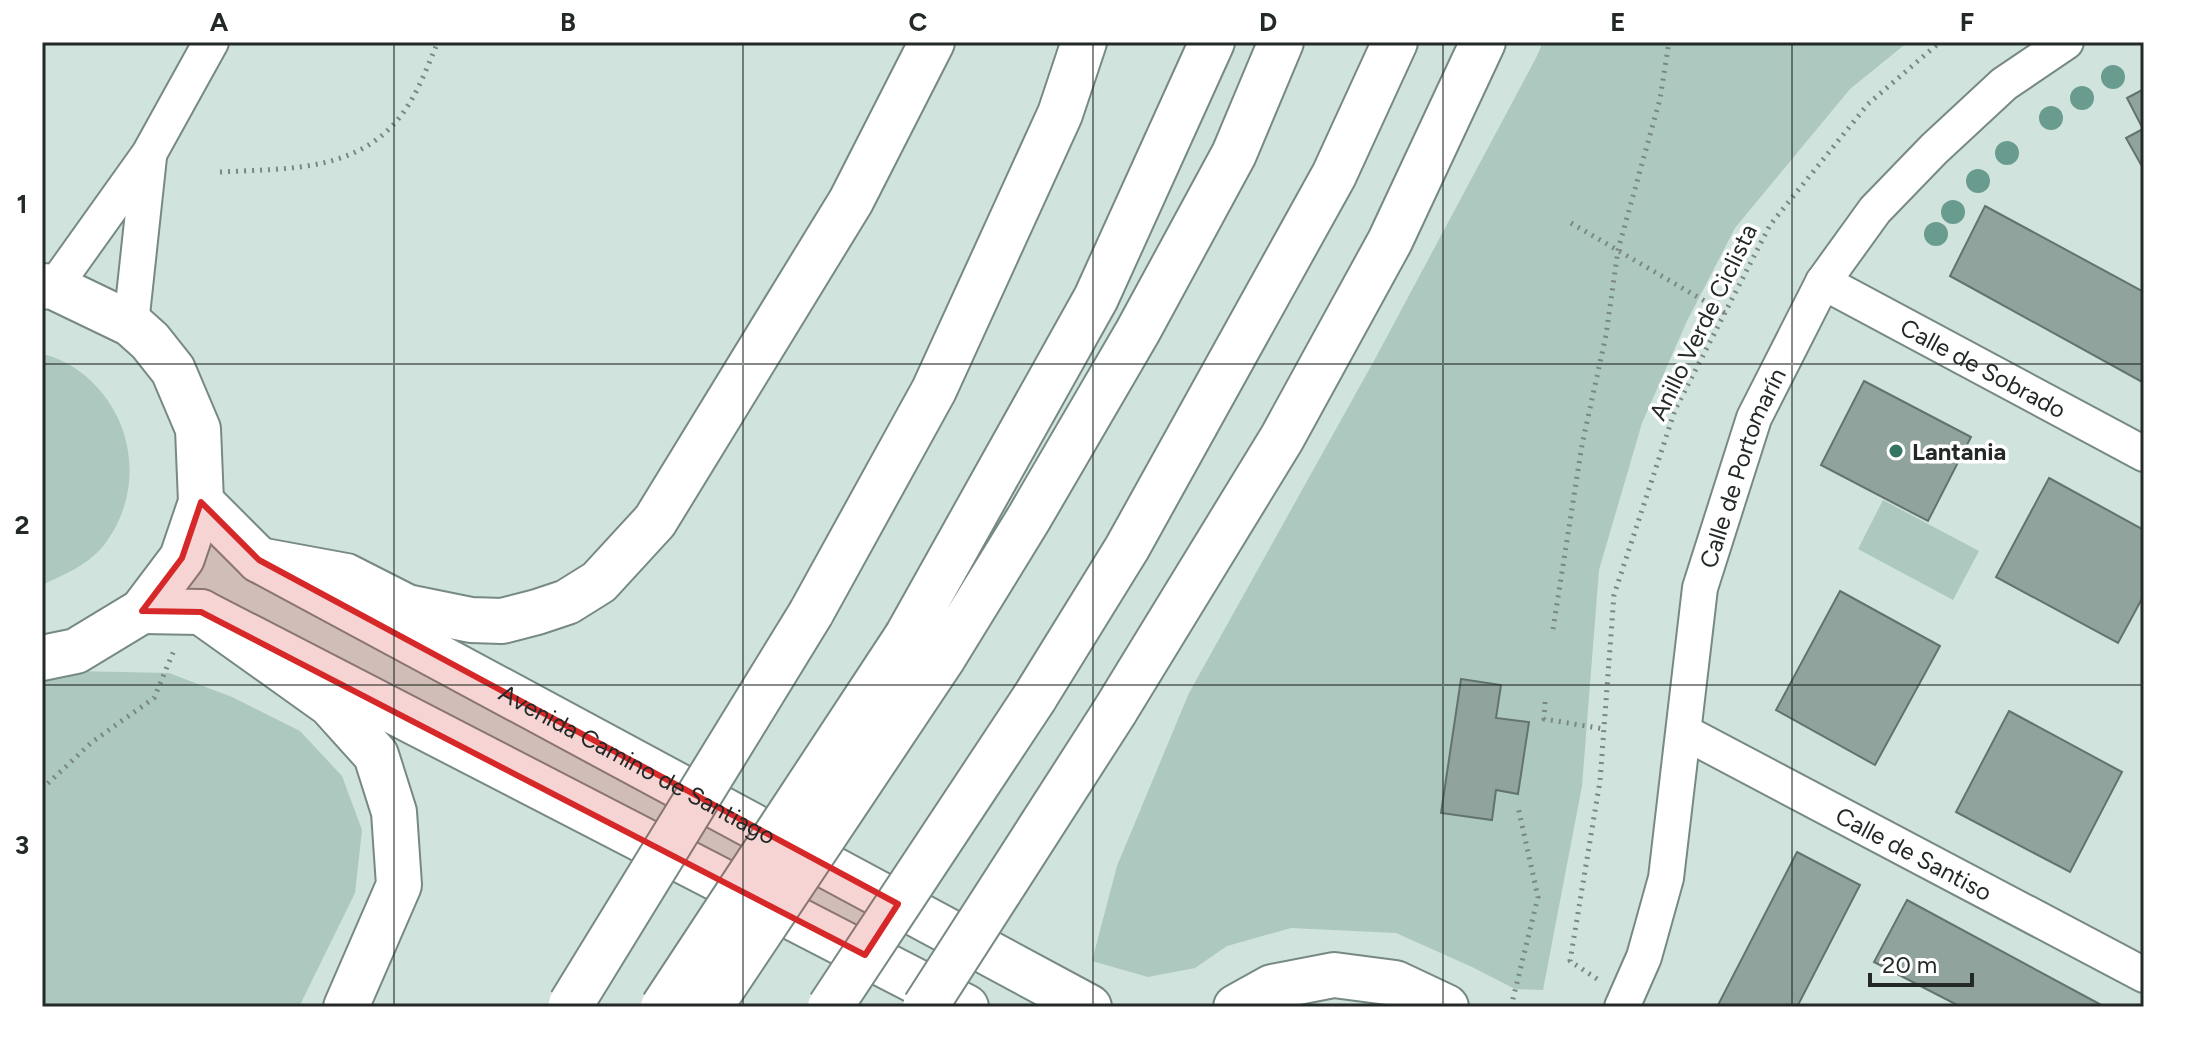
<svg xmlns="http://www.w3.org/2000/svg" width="2186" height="1049" font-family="Figtree,sans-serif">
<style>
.green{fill:#acc8bf}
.building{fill:#91a39d;stroke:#63746e;stroke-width:2}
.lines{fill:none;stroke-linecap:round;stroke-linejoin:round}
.street-casing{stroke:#778983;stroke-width:38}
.secondary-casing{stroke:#778983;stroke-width:48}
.highway-casing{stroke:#778983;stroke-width:48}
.path{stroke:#7a8783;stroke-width:5;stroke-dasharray:2 6;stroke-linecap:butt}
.street{stroke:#fff;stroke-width:34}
.secondary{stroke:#fff;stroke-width:44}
.highway{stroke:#fff;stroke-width:44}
.highway-bridge-casing{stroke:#778983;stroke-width:48;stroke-linecap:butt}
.highway-bridge{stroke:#fff;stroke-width:44}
.tree{fill:#699c8f}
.marked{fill:#d62828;fill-opacity:0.2;stroke:#d62828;stroke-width:6;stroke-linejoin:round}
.grid{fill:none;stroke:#222927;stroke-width:2;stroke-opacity:0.55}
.poi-dot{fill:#347564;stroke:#fff;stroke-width:3}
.labels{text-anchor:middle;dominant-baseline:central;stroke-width:7;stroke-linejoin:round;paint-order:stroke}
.street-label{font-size:24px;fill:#222927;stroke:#fff}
.poi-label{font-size:24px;font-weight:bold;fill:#222927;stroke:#fff;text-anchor:start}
.neatline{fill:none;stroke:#222927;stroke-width:3}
.grid-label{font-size:26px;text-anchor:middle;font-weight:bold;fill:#222927}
</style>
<rect width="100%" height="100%" fill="#d0e3dd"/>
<path class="green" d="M1543,42H1908L1850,89L1735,228L1687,321L1642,423L1599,570L1582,786L1543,990L1515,989L1472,967L1396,933L1291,928L1227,946L1195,968L1148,977L1092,961L1117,866L1189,693L1375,359L1536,58Z
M42,354C59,357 77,368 90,380C135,422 143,490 107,541C92,563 66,574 42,585Z
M1883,500L1979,551L1953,600L1858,549Z
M74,671L169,673L232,697L300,731L342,776L362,830L355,893L299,1007H42V677Z"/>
<path class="building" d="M2144,89V170L2126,138L2143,129L2127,98Z
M1985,206L2144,292V383L1950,276Z
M1864,381L1971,437L1928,521L1821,465Z
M2049,478L2144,530V595L2118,643L1996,577Z
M1840,591L1940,646L1875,765L1776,710Z
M1461,679L1501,685L1496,718L1529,722L1518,794L1496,790L1492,820L1441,813Z
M2009,711L2122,772L2070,872L1956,812Z
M1797,852L1860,885L1797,1007H1717Z
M1907,900L2105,1007H1961L1874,962Z"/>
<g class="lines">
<defs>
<g id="street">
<path id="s1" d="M1823,282L2144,454"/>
<path d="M54,287L149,154L211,42"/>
<path d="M131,324L149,157"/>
<path id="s2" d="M1684,732L2144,975"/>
<path id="s3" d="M1622,1007L1644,957L1666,878L1700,588L1754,418L1823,282L1875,210L1934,149L2004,84L2066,42"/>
</g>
<g id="secondary">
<path d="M42,286L54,287L131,324L150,341L173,370L198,429L201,502L182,558L142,611L76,651L42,658"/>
<path id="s4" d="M201,502L259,560L1089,1007"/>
<path d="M142,611L201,612L966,1007"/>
<path d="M1236,1007L1272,987L1334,975L1395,983L1446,1007"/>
</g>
<path id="highway" d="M259,560L346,576L407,607L471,620L502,621L537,612L567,602L599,582L655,521L851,201L932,42
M201,612L330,704L376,755L394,812L399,885L346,1007
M811,613L934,390L1060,114L1084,42
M907,636L1096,298L1212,42
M943,658L1029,518L1138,331L1234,154L1281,42
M1035,697L1127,548L1334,175L1395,42
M1115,711L1282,438L1390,241L1483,42"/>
</defs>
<use href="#street" class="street-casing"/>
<use href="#secondary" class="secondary-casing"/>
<use href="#highway" class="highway-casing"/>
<path class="path" d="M220,172C292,168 366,173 409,104C421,85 429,62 438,42
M1571,223L1725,313
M1553,629L1582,445L1606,335L1618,250L1660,99L1669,42
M1545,702L1544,719L1604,729
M42,789L92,742L154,698L175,648
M1597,979L1570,961L1600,781L1614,595L1675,410L1770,225L1868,104L1940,42
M1511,1007L1538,897L1518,807"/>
<use href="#street" class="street"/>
<use href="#secondary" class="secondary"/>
<use href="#highway" class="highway"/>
<defs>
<path id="highway-bridge" d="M571,1004L811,613
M663,1007L907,636
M710,1007L943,658
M830,1007L1035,697
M925,1007L1115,711"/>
</defs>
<use href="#highway-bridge" class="highway-bridge-casing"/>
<use href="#highway-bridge" class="highway-bridge"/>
</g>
<g class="tree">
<circle cx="2113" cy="77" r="12"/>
<circle cx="2082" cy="98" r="12"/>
<circle cx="2051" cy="118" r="12"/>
<circle cx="2007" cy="153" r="12"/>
<circle cx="1978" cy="181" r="12"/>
<circle cx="1953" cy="212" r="12"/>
<circle cx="1936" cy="234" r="12"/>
</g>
<path class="marked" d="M201,502L259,560L898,904L865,955L201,612L142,611L182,558Z"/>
<path class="grid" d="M394,42V1007M743,42V1007M1093,42V1007M1443,42V1007M1792,42V1007M42,364H2144M42,685H2144"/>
<circle class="poi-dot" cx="1896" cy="451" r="8"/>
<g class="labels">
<g class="street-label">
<text transform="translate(1703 322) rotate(-64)">Anillo Verde Ciclista</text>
<text stroke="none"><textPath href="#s1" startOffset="182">Calle de Sobrado</textPath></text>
<text stroke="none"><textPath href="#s3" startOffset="556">Calle de Portomarín</textPath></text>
<text stroke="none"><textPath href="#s4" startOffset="512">Avenida Camino de Santiago</textPath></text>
<text stroke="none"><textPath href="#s2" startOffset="260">Calle de Santiso</textPath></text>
</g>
<g class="poi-label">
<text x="1912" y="451">Lantania</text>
</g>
</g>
<rect width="2186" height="1049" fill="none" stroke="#ffffff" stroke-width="88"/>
<path d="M1870 973v12h102v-12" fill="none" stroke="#222927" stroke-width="4"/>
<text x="1882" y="973" font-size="24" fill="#222927" stroke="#ffffff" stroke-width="6" paint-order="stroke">20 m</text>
<rect x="44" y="44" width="2098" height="961" class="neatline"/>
<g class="grid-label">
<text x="219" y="31">A</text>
<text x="568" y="31">B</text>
<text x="918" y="31">C</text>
<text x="1268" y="31">D</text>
<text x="1618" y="31">E</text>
<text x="1967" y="31">F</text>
<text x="22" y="213">1</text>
<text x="22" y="534">2</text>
<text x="22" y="854">3</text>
</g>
</svg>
